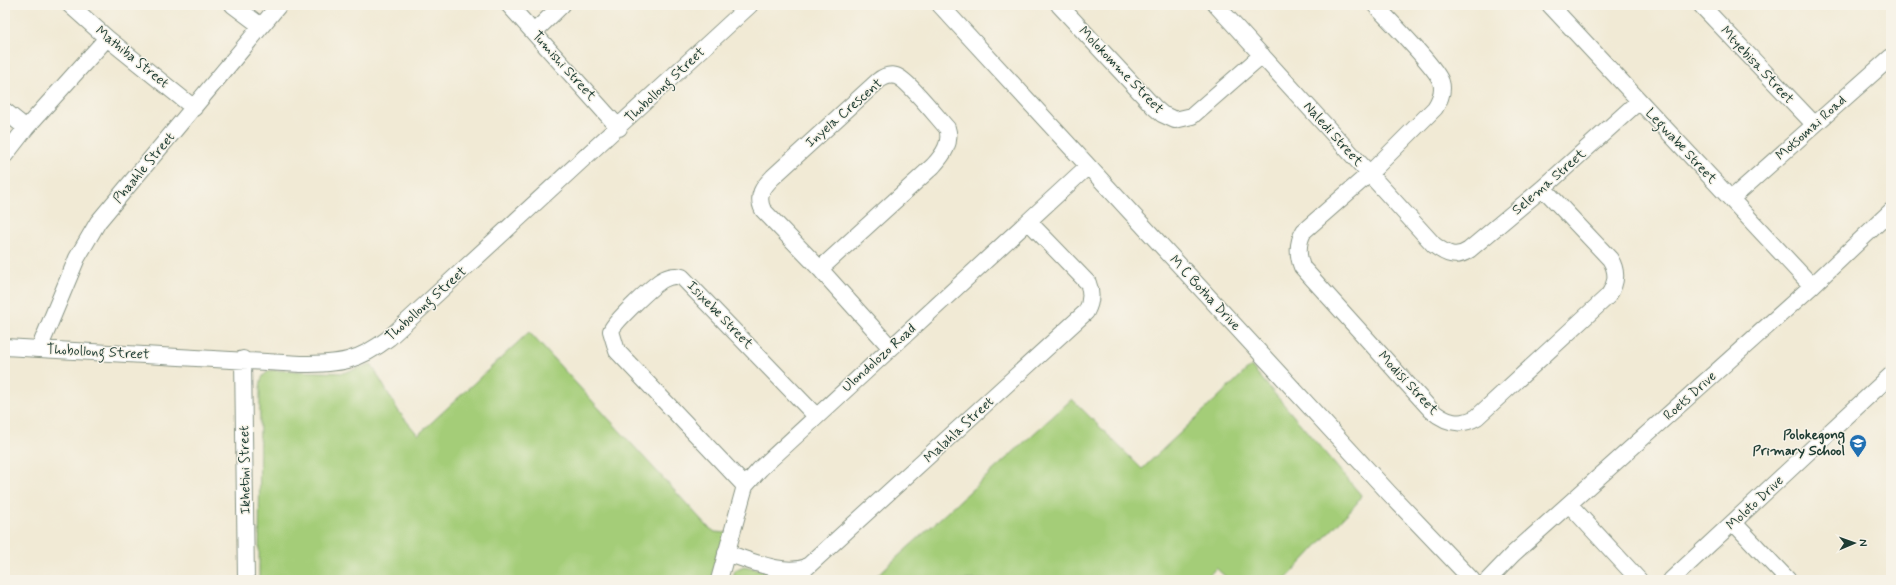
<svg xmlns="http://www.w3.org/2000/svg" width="1896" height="585" font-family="Mynerve,sans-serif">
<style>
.green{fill:#a4cd78;stroke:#628556}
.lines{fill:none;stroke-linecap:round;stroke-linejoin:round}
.minor-casing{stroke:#889484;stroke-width:18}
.minor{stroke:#fff;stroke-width:16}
.labels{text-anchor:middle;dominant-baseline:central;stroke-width:3;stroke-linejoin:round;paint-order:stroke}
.street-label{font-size:14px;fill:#1f3d34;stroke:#f7f3e8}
.poi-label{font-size:14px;font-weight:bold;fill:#1f3d34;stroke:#f7f3e8;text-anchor:end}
</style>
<rect width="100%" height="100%" fill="#f7f3e8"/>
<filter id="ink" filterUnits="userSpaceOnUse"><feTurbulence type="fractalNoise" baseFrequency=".025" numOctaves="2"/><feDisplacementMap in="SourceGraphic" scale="8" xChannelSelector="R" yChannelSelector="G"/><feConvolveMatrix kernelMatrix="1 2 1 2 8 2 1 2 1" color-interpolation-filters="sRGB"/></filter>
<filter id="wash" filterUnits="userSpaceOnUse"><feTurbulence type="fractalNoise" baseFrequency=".012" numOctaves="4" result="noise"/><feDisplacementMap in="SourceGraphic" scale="16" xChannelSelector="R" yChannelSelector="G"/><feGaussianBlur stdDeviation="0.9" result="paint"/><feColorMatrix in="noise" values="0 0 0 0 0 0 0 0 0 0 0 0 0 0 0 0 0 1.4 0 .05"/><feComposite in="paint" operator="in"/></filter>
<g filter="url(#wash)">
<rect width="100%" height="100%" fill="#f1ead5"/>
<path class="green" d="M529,332L708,527L715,532L728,533L716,580H259L260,388C261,378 262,374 272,370L343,373L371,364L399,412L418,435Z
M1251,366L1361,495L1357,503L1285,580H1229L1216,568L1205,580H872L1072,399L1142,469Z
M744,566L805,580H732L735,570Z"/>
</g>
<g filter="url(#ink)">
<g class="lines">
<defs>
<path id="minor" d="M70,5L107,38L194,108
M233,5L261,26
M509,5L619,128
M940,5L1389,493L1472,580
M1059,5L1154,107L1162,114L1175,120L1192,116L1262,55
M1216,5L1434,245C1446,254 1456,259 1469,250L1543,188L1639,101
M1375,5C1388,19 1437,68 1441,82C1444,91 1440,100 1435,108L1369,174L1304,231C1297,243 1297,254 1302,267L1431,410C1446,423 1460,427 1477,417L1608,296C1617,283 1618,272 1610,259L1543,188
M1550,5L1812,286
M1701,5L1814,124
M534,32L562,5
M5,111L26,128
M5,155L26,128L107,38
M1731,199L1891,57
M820,269L933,166C943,155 952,143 947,128C937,117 907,79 896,76C889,74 883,77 878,81L773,177C763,187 756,196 763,210L820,269L891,348
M5,347L301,364C339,364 358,362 389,338L750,5
M39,349L77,258L98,222L279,5
M243,359L246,580
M745,486L617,351L611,331C614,322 654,284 664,279C670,276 676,275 682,277L816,416
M1569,504L1639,580
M1734,523L1788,580
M726,553C750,560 782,576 807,567L1086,312C1091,303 1092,293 1088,283L1029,222
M719,580L745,486L760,469L1087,167
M1488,580L1513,554L1812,286L1891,211
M1671,580L1891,375"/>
</defs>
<use href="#minor" class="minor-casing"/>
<use href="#minor" class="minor"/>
</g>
</g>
<defs>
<symbol id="school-pin" viewBox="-11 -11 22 30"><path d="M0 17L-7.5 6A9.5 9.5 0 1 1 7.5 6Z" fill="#1f6fb2" stroke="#f7f3e8"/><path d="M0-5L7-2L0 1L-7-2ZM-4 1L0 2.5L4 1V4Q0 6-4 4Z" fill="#fff"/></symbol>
</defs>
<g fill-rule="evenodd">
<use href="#school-pin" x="1848" y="433" width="20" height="27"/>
</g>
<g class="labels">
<g class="street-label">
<text transform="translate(132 57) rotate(39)">Mathiba Street</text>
<text transform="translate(1757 65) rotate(47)">Mtyebisa Street</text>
<text transform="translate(564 66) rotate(48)">Tumishi Street</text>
<text transform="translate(1121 70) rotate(46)">Molokomme Street</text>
<text transform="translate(665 85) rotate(-43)">Thobollong Street</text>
<text transform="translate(844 113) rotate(-41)">Inyela Crescent</text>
<text transform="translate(1811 128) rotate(-42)">Motsomai Road</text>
<text transform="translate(1333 134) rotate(48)">Naledi Street</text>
<text transform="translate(1681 146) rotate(47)">Legwabe Street</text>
<text transform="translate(144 168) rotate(-50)">Phaahle Street</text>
<text transform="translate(1549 182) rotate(-41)">Selema Street</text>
<text transform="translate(1205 293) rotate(47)">M C Botha Drive</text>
<text transform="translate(426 304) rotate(-42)">Thobollong Street</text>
<text transform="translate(720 315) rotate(46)">Isixebe Street</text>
<text transform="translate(98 352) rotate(3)">Thobollong Street</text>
<text transform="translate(879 358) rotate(-42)">Ulondolozo Road</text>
<text transform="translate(1408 383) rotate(47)">Modisi Street</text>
<text transform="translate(1690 396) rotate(-42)">Roets Drive</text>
<text transform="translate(959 430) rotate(-43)">Malahla Street</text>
<text transform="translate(245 470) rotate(-91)">Ikhetini Street</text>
<text transform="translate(1755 503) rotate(-43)">Moloto Drive</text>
</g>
<g class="poi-label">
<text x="1845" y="435">Polokegong<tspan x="1845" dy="16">Primary School</tspan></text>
</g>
</g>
<rect width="1896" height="585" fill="none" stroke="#f7f3e8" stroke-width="20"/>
<g transform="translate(1854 543) rotate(88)" stroke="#f7f3e8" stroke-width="3" paint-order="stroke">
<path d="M0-3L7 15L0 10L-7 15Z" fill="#1f3d34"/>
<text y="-6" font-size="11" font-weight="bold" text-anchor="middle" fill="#1f3d34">N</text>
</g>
</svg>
